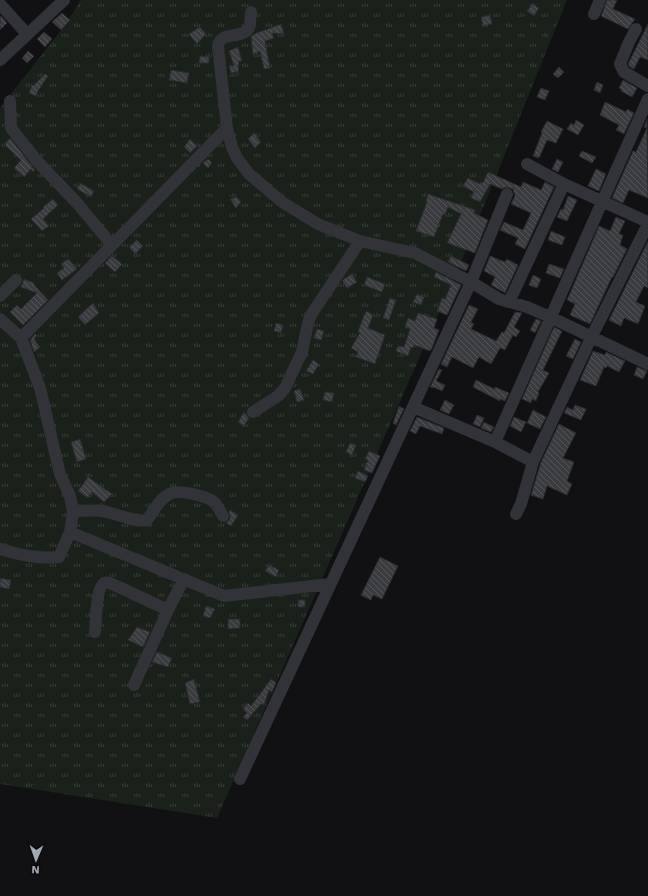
<svg xmlns="http://www.w3.org/2000/svg" width="648" height="896" font-family="'Work Sans',sans-serif">
<style>
.grass{fill:url(#grass-tufts)}
.building{fill:url(#building-back-hatch);stroke:#2b2b2f}
.lines{fill:none;stroke-linecap:round;stroke-linejoin:round}
.minor{stroke:#323338;stroke-width:12}
</style>
<defs>
<pattern id="grass-tufts" width="24" height="20" patternUnits="userSpaceOnUse"><rect width="24" height="20" fill="#19211a"/><path d="M3 7l-1-3M5 7V3M7 7l1-3M15 17l-1-3M17 17v-4M19 17l1-3" fill="none" stroke="#373e39"/></pattern>
<pattern id="building-back-hatch" width="6" height="6" patternUnits="userSpaceOnUse"><rect width="6" height="6" fill="#3b3c40"/><path d="M-1 5l2 2M0 0l6 6M5-1l2 2" fill="none" stroke="#545559"/></pattern>
</defs>
<rect width="100%" height="100%" fill="#111113"/>
<path class="grass" d="M81,0H567L460,265L217,818L0,784V108L65,25Z"/>
<path class="building" d="M607,0H617L613,9L635,19L628,29L601,16Z
M532,4L539,8L534,16L527,11Z
M62,13L70,20L61,30L52,22Z
M490,15L492,24L483,26L481,17Z
M1,16L7,23L0,30V18Z
M281,24L284,34L272,33L274,38L265,41L270,68L264,69L260,51L253,55L251,37L254,34Z
M648,24V60L640,57L634,69L630,67L628,64Z
M200,27L206,34L197,44L189,34Z
M44,32L52,39L45,47L37,39Z
M238,47L242,61H239L238,76L237,72L231,73L229,65L234,66L229,51Z
M28,51L34,56L27,63L22,58Z
M200,56L209,57V63H199Z
M559,67L564,72L558,78L553,74Z
M171,70L189,73L187,83L169,80Z
M45,74L48,76L38,91L36,96L29,93L32,85L33,86Z
M623,80L637,88L632,97L621,91L622,90L619,88Z
M597,82L603,85L600,93L594,90Z
M541,88L549,91L545,100L537,97Z
M605,102L626,112L627,109L634,113L624,134L616,130L619,125L600,115Z
M647,119L648,198L629,190L623,203L612,198L633,151L636,152L647,128L644,127Z
M576,120L584,125L578,135L567,129L571,123L574,125Z
M547,121L563,129L556,143L547,140L539,158L533,156L542,133L541,132Z
M254,133L261,142L255,148L248,139Z
M10,138L35,170L33,172L31,169L24,177L14,168L21,160L6,146V145L5,144Z
M190,139L197,146L190,153L184,147Z
M582,151L596,157L592,163L579,156Z
M208,159L212,163L208,168L203,163Z
M557,159L563,162L558,172L552,169Z
M596,169L606,174L599,191L588,186Z
M488,172L521,187L523,182L541,190L545,182L554,187L525,249L515,244L518,238L500,230L504,222L523,230L531,213L511,204L515,196L513,189L506,187L502,189L490,184L480,202L471,198L474,192L463,186L468,178L480,184L481,182L483,183Z
M80,183L94,191L91,197L77,189Z
M428,194L475,210L474,213L488,220L475,253L447,243L461,214L448,207L445,215L443,214L434,237L416,231L427,202H426Z
M568,196L577,200L567,221L557,217L561,209L563,210Z
M237,197L241,202L236,208L230,199Z
M53,199L58,205L43,219L49,226L42,231L31,219L44,208L43,207Z
M616,217L625,221L619,234L623,235L620,245L627,249L613,277H612L590,324L570,315L575,304L567,300L599,226L610,231Z
M551,231L565,237L562,245L548,240Z
M137,240L143,246L135,254L129,247Z
M648,241V288L644,286L636,302L645,306L638,324L624,318L621,326L609,320Z
M112,256L122,264L115,272L105,263Z
M451,256L469,265L466,271L448,262Z
M490,256L505,262L507,259L518,265L505,293L491,285L495,277L484,271Z
M68,259L77,269L62,280L57,273L64,268L61,264Z
M549,264L564,269L560,278L546,273Z
M436,272L461,285L447,315L437,311L442,298L445,299L451,285L434,277Z
M352,274L357,282L347,288L342,281L344,279Z
M533,275L541,279L537,288L529,285Z
M367,277L385,284L382,292L364,285Z
M24,279L34,283V285L48,300L23,325L10,312L17,305L21,309L37,293L21,287Z
M417,294L424,297L421,305L413,302Z
M390,298L396,300L389,320L383,318Z
M93,303L99,313L85,325L78,317Z
M469,305L478,309L471,322L474,324L471,329L496,341L502,332L504,333L515,312L522,313L514,327L520,331L516,337L513,335L505,350L500,348L491,364L479,357L473,368L452,357L447,367L441,364Z
M367,311L373,315L368,328L385,335L375,364L356,357L358,352L351,348L360,333L358,332L364,315Z
M418,313L437,319L434,328L439,330L432,348L430,351L414,345L413,348L411,347L408,356L396,351L398,346L404,347L410,329L405,327L408,318L415,321Z
M536,319L541,321L535,333L530,330Z
M276,323L283,325L281,333L274,331Z
M554,327L562,331L543,370L549,373L538,392L539,393L536,401L532,399L531,403L522,399Z
M317,329L324,331L321,340L314,338Z
M35,334L37,336L34,339L40,347L34,352L30,340Z
M575,339L581,342L573,359L566,356Z
M593,351L605,355L606,352L625,361L619,372L607,366L606,368L604,367L596,386L580,380Z
M313,360L319,364L313,374L306,371Z
M637,367L647,371L643,379L634,375Z
M439,369L442,370L436,381L445,385L442,391L433,387V388L430,387Z
M476,380L494,389L495,387L509,393L505,401L500,399V401L473,387Z
M300,389L304,400L297,402L294,391Z
M325,392L334,393L332,402L323,400Z
M445,400L454,405L449,414L440,410Z
M575,405L586,409L581,420L564,413L567,407L573,410Z
M399,406L404,409L396,425L393,423Z
M533,410L546,417L540,429L527,423Z
M244,412L249,418L244,426L238,422Z
M477,415L484,418L480,427L473,424Z
M417,417L444,428L442,434L420,426L416,434L410,431Z
M514,417L526,422L521,432L510,426Z
M484,422L494,427L491,432L481,428Z
M559,424L576,433L563,458L574,462L567,481L572,484L567,495L547,486L543,499L531,495L541,462Z
M80,439L86,459L77,462L71,442Z
M350,443L356,445L352,455L346,452Z
M369,451L380,456L372,473L364,470L368,460L365,459Z
M358,471L368,476L365,482L355,478Z
M88,477L112,494L104,502L92,492L88,498L78,491Z
M230,510L238,515L231,526L226,523L230,519V516L229,512Z
M380,557L398,566L382,599L373,595L371,600L361,595Z
M269,565L279,570L276,577L265,571Z
M0,578L11,580L9,589L0,587Z
M298,600H305V607H298Z
M206,606L215,609L210,618L203,616Z
M228,619H240V628L228,629Z
M137,627L150,632L143,647L128,640Z
M157,652L172,658L168,667L152,662Z
M194,679L200,702L190,704L185,683Z
M271,679L276,683L272,692L269,690L264,705L261,704L247,720L243,717L247,713L243,709L248,703L251,706Z"/>
<g class="lines">
<path class="minor" d="M0,4L27,34
M251,12C250,17 251,24 249,28C242,40 221,30 218,46L227,128L232,147L237,158L249,174L282,202L318,224L360,241L415,253L471,282L499,299L527,307L550,317L648,364
M594,14L600,0
M636,29L629,42L620,64L624,72L648,86
M0,60L64,0
M10,101L11,128L37,161L77,203L112,245
M527,164L564,184L648,222
M0,296L16,280
M509,302L564,184
M0,319L21,338L40,388L60,474L70,496L73,511L70,532L59,557C38,559 20,555 0,549
M21,338L227,128
M413,407L495,442L533,462
M253,412L278,396L285,388L302,352L308,323L311,315L360,241
M495,442L648,99
M73,511C83,511 93,510 102,511C115,513 136,523 147,520C154,511 160,497 172,493C181,490 207,496 214,502C218,506 220,511 223,516
M516,514L521,504L533,462L591,338L648,224
M70,532L224,596L330,584
M95,632C96,622 96,590 103,584C106,581 109,583 112,584L168,610
M134,685L168,610L184,579
M240,779L471,282L507,194"/>
</g>
<g transform="translate(36 860) rotate(182)" stroke="#0c0c0e" stroke-width="3" paint-order="stroke">
<path d="M0-3L7 15L0 10L-7 15Z" fill="#a2a8b4"/>
<text y="-6" font-size="11" font-weight="bold" text-anchor="middle" fill="#a2a8b4">N</text>
</g>
</svg>
